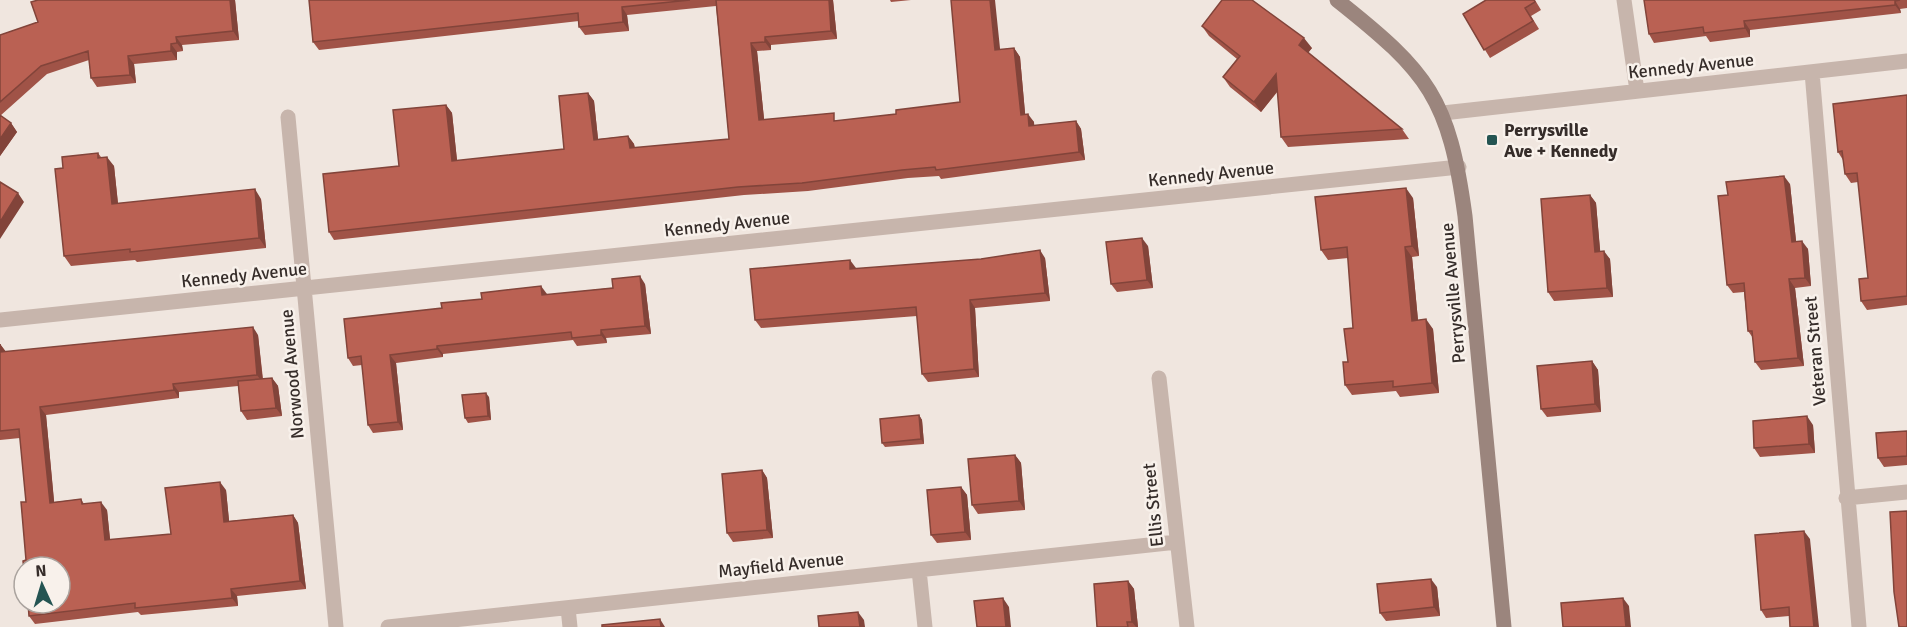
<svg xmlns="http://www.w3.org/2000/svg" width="1907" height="627" font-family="Signika,sans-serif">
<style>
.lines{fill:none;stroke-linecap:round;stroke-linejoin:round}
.street{stroke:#c7b5ac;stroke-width:15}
.secondary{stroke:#9b857d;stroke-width:15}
.wall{fill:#a05347}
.shaded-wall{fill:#82443a}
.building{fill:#ba6153;stroke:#82443a;stroke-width:1.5}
.poi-dot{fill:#245452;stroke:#f8f1eb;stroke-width:2}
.labels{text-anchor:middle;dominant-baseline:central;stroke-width:5;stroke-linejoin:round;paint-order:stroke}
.street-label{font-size:18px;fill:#362d2a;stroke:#f8f1eb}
.poi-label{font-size:18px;font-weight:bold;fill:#362d2a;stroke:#f8f1eb;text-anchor:start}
</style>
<rect width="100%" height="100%" fill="#f0e6df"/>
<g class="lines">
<path class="street" d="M1624,0L1637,91
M1812,72L1859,627
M1443,113L1907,61
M288,117L336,627
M0,320L1459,167
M1159,378L1187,627
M1846,498L1907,492
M919,570L925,627
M568,608L570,627
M388,627L1177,542"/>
<path class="secondary" d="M1337,0C1429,73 1449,98 1465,216L1504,627"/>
</g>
<path class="wall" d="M38,0H235L239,40L182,45L183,51L177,52V60L134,64L136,83L97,87L91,78L89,60L47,74L0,116L11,123L17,132L0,156V35L38,22Z
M309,0H833L837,39L771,45V50L757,51L764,119L839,121L896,114L960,102L1000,50L1014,48L1020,57L1025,114L1034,122V126L1076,121L1081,129L1085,160L941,179L939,176L908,178L808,191L744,195L334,240L329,232L399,166L446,105L452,113L457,161L564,149L588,93L594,101L598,139L628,136L634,144L635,148L729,139L716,6L627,15L629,31L585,35L579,27V21L319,50L313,42Z
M890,0H911L891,2Z
M1535,0L1541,10L1531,16L1539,29L1490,58L1463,14Z
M1644,0H1907V8L1900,9L1901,13L1750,30V37L1710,42L1706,36L1654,43L1649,34Z
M1202,26L1312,48L1308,53L1402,129L1409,139L1288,147L1281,137L1278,91L1261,112L1230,87L1223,77L1237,59L1209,36Z
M1907,95V305L1867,310L1861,301L1868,278L1858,182L1851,183L1845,174L1843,160L1838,152Z
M98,153L101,157L114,166L118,203L261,199L266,248L137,262L135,260L71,266L64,256L63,168Z
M1790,184L1796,241L1808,249L1811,286L1795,288L1804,366L1761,370L1755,362L1753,338L1748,331L1744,292L1733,293L1727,285L1728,195Z
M1590,195L1596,203L1600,251L1610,259L1613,297L1554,301L1548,292Z
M1413,198L1419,256L1412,257L1418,320L1433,329L1439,393L1400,397L1396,391L1352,395L1345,385L1348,362L1353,328L1348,258L1328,260L1321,250Z
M1148,246L1153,288L1117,292L1111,284Z
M1045,258L1050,301L975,308L979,377L928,382L922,374L917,316L761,328L755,320L856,269Z
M645,284L651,334L606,338L607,343L577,346L573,340L443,354V357L396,363L403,430L373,433L368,425L362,365L353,366L348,358L442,308L547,295Z
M258,335L263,379L272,378L278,386L282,416L247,420L241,411L238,386L179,392V398L46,415L54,502L81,499L84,504L107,510L110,540L171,534L226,490L229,521L293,515L298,523L306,589L237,596L238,606L141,615L138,612L35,624L29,616L26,560V502L20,438L0,440V344L6,352Z
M1592,361L1598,370L1601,412L1547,417L1541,409Z
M489,397L491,420L468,423L465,418Z
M919,415L922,420L924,444L885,447L882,443Z
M1813,425L1815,453L1760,457L1754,448Z
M1907,431V465L1884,467L1878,458Z
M1015,455L1021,463L1025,510L978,514L972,505Z
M762,470L767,478L773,538L733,542L727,533Z
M961,487L967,495L971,540L937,543L931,535Z
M1810,539L1789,616L1766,618L1761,610Z
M1128,581L1134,589L1138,627H1097Z
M1437,587L1440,616L1386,621L1380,613Z"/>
<path class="shaded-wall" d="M230,0H235L239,40L233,31Z
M829,0H833L837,39L831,31Z
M990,0H995L1001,58L995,50Z
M1895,1L1900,9L1901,13L1895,5Z
M622,7L627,15L629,31L623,22Z
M1744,21L1750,30V37L1745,28Z
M176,37L182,45L183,51L177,43Z
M765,37L771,45V50L765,42Z
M1304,38L1312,48L1306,55L1299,45Z
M751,43L757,51L765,128L759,120Z
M171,44L177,52V60L171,51Z
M1014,48L1020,57L1026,123L1021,115Z
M128,56L134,64L136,83L130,75Z
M1276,74L1283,84L1261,112L1254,102Z
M588,93L594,101L599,148L594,140Z
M446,105L452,113L458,169L452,161Z
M1028,114L1034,122L1035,134L1029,126Z
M1076,121L1081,129L1085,160L1079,152Z
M11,123L17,132L0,156V139Z
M628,136L634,144L636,157L630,148Z
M107,157L114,166L119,214L112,204Z
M1784,176L1790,184L1797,250L1792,242Z
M1406,188L1413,198L1419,256L1412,246Z
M255,189L261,199L266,248L259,238Z
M18,193L24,202L0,239V222Z
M1590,195L1596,203L1601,260L1595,252Z
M1142,238L1148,246L1153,288L1147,280Z
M1802,241L1808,249L1811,286L1805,278Z
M1405,247L1412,257L1419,331L1412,321Z
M1040,250L1045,258L1050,301L1045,293Z
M1604,251L1610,259L1613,297L1607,288Z
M850,260L856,268V277L850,269Z
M640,276L645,284L651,334L645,326Z
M1789,279L1795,288L1804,366L1798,358Z
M541,286L547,294L548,303L542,295Z
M970,300L975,308L979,377L974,369Z
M1426,319L1433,329L1439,393L1432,383Z
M253,327L258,335L263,383L257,375Z
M601,330L606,338L607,343L601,335Z
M0,344L6,352H1Z
M437,346L443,354V357L437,349Z
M390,355L396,363L403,430L398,422Z
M1592,361L1598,370L1601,412L1595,404Z
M272,378L278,386L282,416L276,408Z
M173,384L179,392V398L174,390Z
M486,393L489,397L491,420L488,416Z
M40,407L46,415L55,511L50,503Z
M919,415L922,420L924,444L921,439Z
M1807,416L1813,425L1815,453L1809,444Z
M1015,455L1021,463L1025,510L1019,501Z
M762,470L767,478L773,538L767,530Z
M220,482L226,490L230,530L224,522Z
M961,487L967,495L971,540L965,532Z
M101,502L107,510L111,548L105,540Z
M293,515L298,523L306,589L300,581Z
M1804,531L1810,539L1819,627H1814Z
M1431,579L1437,587L1440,616L1434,607Z
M1128,581L1134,589L1138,627H1136L1132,622Z
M231,589L237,596L238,606L232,598Z
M1003,598L1009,607L1011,627H1006Z
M1623,598L1629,606L1631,627H1626Z
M858,612L864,620L865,627H860Z
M660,619L665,627H661Z"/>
<path class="building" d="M38,0H230L233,31L176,37L177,43L171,44V51L128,56L130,75L91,78L88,51L41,66L0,102V35L38,22L31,2Z
M309,0H690L622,7L623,22L579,27L578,13L313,42Z
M716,0H829L831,31L765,37V42L751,43L759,120L834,113V121L896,114V110L960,102L951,0H990L995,50L1014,48L1021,115L1028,114L1029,126L1076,121L1079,152L936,170L935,167L902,170L802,183L738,187L329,232L323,174L399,166L393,110L446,105L452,161L564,149L559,96L588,93L594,140L628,136L630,148L729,139Z
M1222,0H1252L1304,38L1299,45L1402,129L1281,137L1276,74L1254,102L1223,77L1240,56L1202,26Z
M1486,0H1534L1535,2L1525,8L1533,21L1484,50L1463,14Z
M1644,0H1900L1895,1V5L1744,21L1745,28L1704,33L1703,27L1649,34Z
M1907,95V296L1861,301L1859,279L1868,278L1857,173L1845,174L1842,151L1838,152L1833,104Z
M0,115L11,123L0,139Z
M98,153V158L107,157L112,204L255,189L259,238L130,252V249L64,256L55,169L63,168L62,157Z
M1784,176L1792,242L1802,241L1805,278L1789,279L1798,358L1755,362L1752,331H1748L1744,283L1727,285L1718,196L1728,195L1726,182Z
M0,182L18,193L0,222Z
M1406,188L1412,246L1405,247L1412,321L1426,319L1432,383L1393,387V381L1345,385L1343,362H1348L1344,329L1353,328L1347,247L1321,250L1315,197Z
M1590,195L1595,252L1604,251L1607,288L1548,292L1541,199Z
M1142,238L1147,280L1111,284L1106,242Z
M1040,250L1045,293L970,300L974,369L922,374L916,307L755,320L750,269L850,260V269L981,259Z
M640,276L645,326L601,330V335L572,338L571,332L437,346V349L390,355L398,422L368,425L361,356L348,358L344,319L442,308L441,303L482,299L481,293L541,286L542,295L613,288L612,279Z
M253,327L257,375L173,384L174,390L40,407L50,503L81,499L82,504L101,502L105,540L171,534L165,488L220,482L224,522L293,515L300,581L231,589L232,598L135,608V603L29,616L28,603H60V567H24V569L23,561L26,560L21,502H26L19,429L0,431V344L1,352Z
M1592,361L1595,404L1541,409L1537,366Z
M272,378L276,408L241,411L238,381Z
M486,393L488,416L465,418L462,395Z
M919,415L921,439L882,443L880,419Z
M1807,416L1809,444L1754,448L1753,421Z
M1907,431V456L1878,458L1876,433Z
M1015,455L1019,501L972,505L968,459Z
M762,470L767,530L727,533L722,474Z
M961,487L965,532L931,535L927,490Z
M1907,511V627H1899L1894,592L1890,512Z
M1804,531L1814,627H1790L1789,607L1761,610L1755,535Z
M1431,579L1434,607L1380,613L1377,584Z
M1128,581L1132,622H1127L1128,627H1097L1094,584Z
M1003,598L1006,627H977L974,601Z
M1623,598L1626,627H1563L1561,603Z
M858,612L860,627H819L818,616Z
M660,619L661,627H602V625Z"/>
<rect class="poi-dot" x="1486" y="134" width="12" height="12" rx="3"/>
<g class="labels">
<g class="street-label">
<text transform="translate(1691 66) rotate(-6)">Kennedy Avenue</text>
<text transform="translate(1211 174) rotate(-6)">Kennedy Avenue</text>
<text transform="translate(727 224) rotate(-6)">Kennedy Avenue</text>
<text transform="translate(244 275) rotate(-6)">Kennedy Avenue</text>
<text transform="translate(1453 293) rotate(-95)">Perrysville Avenue</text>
<text transform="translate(1815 351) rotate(-95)">Veteran Street</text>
<text transform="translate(292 374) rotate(-95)">Norwood Avenue</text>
<text transform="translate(1153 505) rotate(-96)">Ellis Street</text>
<text transform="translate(781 565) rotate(-6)">Mayfield Avenue</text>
</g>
<g class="poi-label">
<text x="1504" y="130">Perrysville<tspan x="1504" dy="21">Ave + Kennedy</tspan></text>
</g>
</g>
<g transform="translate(42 585) rotate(356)"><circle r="28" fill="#f8f1eb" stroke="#aaa39e" stroke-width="1.5"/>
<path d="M0-4.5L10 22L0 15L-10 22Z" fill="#245452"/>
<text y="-9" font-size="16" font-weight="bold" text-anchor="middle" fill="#362d2a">N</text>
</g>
</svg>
